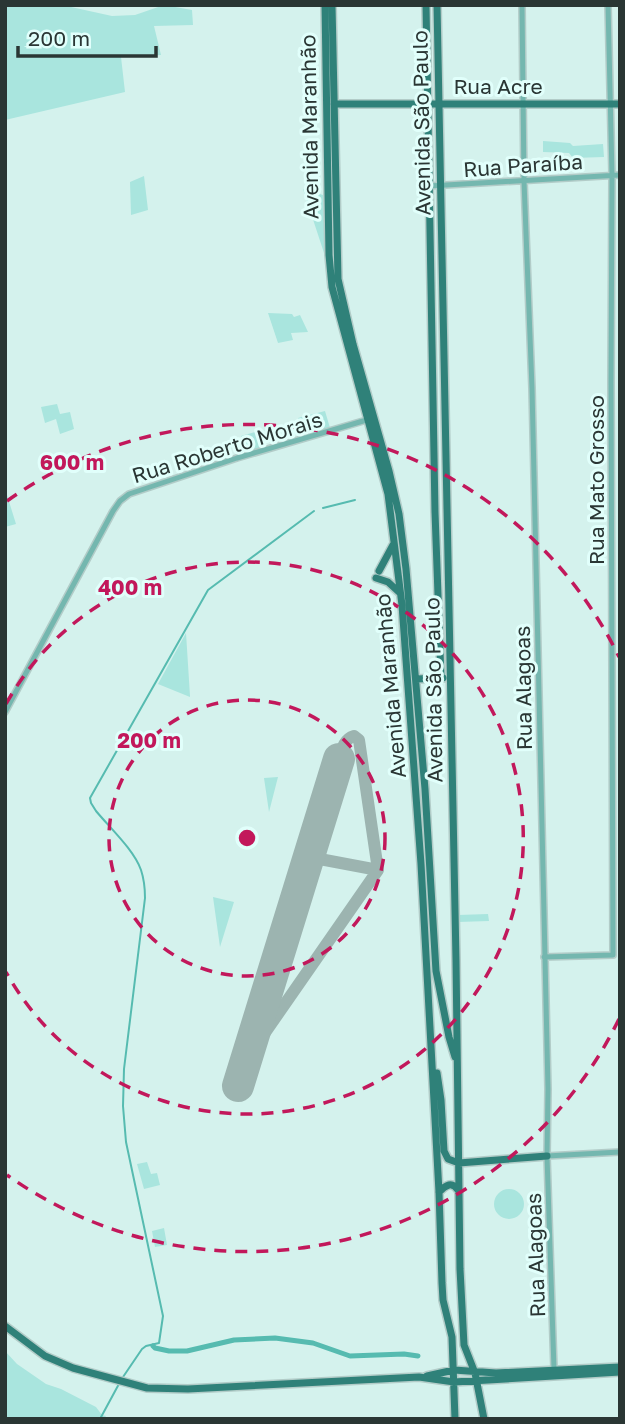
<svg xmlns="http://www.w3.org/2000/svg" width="625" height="1424" font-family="'Golos Text',sans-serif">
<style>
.green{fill:#a9e5de}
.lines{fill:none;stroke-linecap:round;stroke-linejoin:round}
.stream{stroke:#56bbb0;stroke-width:2}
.canal{stroke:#56bbb0;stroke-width:5}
.taxiway{stroke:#9cb4b0;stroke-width:12}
.runway{stroke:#9cb4b0;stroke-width:32}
.minor-casing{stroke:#b2ccc8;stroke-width:8}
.major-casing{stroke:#b2ccc8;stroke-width:10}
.minor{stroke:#74b7af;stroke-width:5}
.major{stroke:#2f8179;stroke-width:7}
.ring{fill:none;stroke:#c2185b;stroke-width:3.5;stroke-dasharray:12 9}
.labels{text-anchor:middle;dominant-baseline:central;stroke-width:6;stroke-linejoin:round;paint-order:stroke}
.street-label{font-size:21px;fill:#2a3634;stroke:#e1fffb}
.centre{fill:#c2185b;stroke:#e1fffb;stroke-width:3.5}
.ring-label{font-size:21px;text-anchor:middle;font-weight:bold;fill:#c2185b;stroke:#e1fffb;stroke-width:6;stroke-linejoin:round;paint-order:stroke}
</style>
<rect width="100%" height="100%" fill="#d4f2ed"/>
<path class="green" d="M5,5H62L112,16L135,15L164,5L192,10L193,25L154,26L161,55L121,57L125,92L5,120Z
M543,141L570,143L573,146L603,144L604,157L573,158L569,153L543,152Z
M144,176L148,210L131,215L130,182Z
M303,189L323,195L325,256Z
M268,313L292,314L294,317L300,315L308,332L291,333L293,340L278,343Z
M57,404L60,414L70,412L74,429L60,434L56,419L45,423L41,407Z
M325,411L330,428L303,435L298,418Z
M259,431L263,448L246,453L241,436Z
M7,495L16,524L5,527V496Z
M186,633L190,696V697L158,684Z
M278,777L269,812L264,778Z
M213,897L234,902L220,947Z
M488,914L489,921L458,922V915Z
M147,1162L151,1174L157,1173L160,1185L144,1189L137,1164Z
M494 1204a15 15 0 1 1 30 0a15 15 0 1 1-30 0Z
M164,1228L167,1245L155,1247L152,1231Z
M5,1351L17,1364L46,1384L61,1389L96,1407L102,1415L106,1416L104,1419H5Z"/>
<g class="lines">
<path class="stream" d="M323,508L355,500
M123,1377L142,1349L146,1346L159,1343L163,1316L126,1142L123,1106L124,1069L145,898C145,889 144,879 141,870C134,850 110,828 96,811L91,803L90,798L208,590L314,511
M100,1419L120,1382"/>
<path class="canal" d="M153,1346L155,1348L169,1351H187L234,1340L275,1338L313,1343L350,1356L404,1354L418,1356"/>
<path class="taxiway" d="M309,857L378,870
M246,1060L378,870L359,740L354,736C344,739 342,749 339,759"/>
<path class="runway" d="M238,1086L339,759"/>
<defs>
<path id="minor" d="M522,5L524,181L532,388L548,1089L547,1156L554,1369
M429,186L620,175
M5,712L113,511L120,501L129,494L237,458L370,419
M544,957L613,955L611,383L612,175L608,5
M547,1156L620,1152"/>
<path id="major" d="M325,5L329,255L332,287L388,494L402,605L421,864L439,1192L442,1283L443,1300L452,1337L455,1419
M332,5L338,279L353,344L389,471L399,514L406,569L425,789L436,971L449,1037L455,1057
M426,5L435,512L441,678
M437,5L456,960L460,1269L464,1345L475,1373L484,1419
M334,104H620
M379,571L393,545
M376,578L388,582L400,593
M416,679L443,678
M437,1073L441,1100L444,1151L448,1159L459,1163L547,1156
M439,1192C446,1185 452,1181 458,1190
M5,1326L45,1356L73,1368L147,1388L188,1389L419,1377L454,1382L620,1372
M427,1376L454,1370L496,1373L620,1367"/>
</defs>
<use href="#minor" class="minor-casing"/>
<use href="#major" class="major-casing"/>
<use href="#minor" class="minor"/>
<use href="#major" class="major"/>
</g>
<g class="ring">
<circle cx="247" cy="838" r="138"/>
<path d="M6 704A276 276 0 1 1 6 972"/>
<path d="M619 1019A414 414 0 0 1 7 1175M7 501A414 414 0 0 1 619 657"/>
</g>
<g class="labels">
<g class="street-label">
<text x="498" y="86">Rua Acre</text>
<text transform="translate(421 123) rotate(-91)">Avenida São Paulo</text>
<text transform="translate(309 127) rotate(-91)">Avenida Maranhão</text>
<text transform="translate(523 165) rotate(-4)">Rua Paraíba</text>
<text transform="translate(227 447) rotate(-17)">Rua Roberto Morais</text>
<text transform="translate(596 480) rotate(-90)">Rua Mato Grosso</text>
<text transform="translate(390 686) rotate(-95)">Avenida Maranhão</text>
<text transform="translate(523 688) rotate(-91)">Rua Alagoas</text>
<text transform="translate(433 690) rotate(-91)">Avenida São Paulo</text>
<text transform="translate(535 1255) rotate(-92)">Rua Alagoas</text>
</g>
</g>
<circle cx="247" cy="838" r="10" class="centre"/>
<g class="ring-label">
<text x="72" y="470">600 m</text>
<text x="130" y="595">400 m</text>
<text x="149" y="748">200 m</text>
</g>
<rect width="625" height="1424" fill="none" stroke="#2a3634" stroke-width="14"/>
<path d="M18 46v10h138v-10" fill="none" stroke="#2a3634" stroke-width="3.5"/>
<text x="28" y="46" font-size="21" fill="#2a3634" stroke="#e1fffb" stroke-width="5" paint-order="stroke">200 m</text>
</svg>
